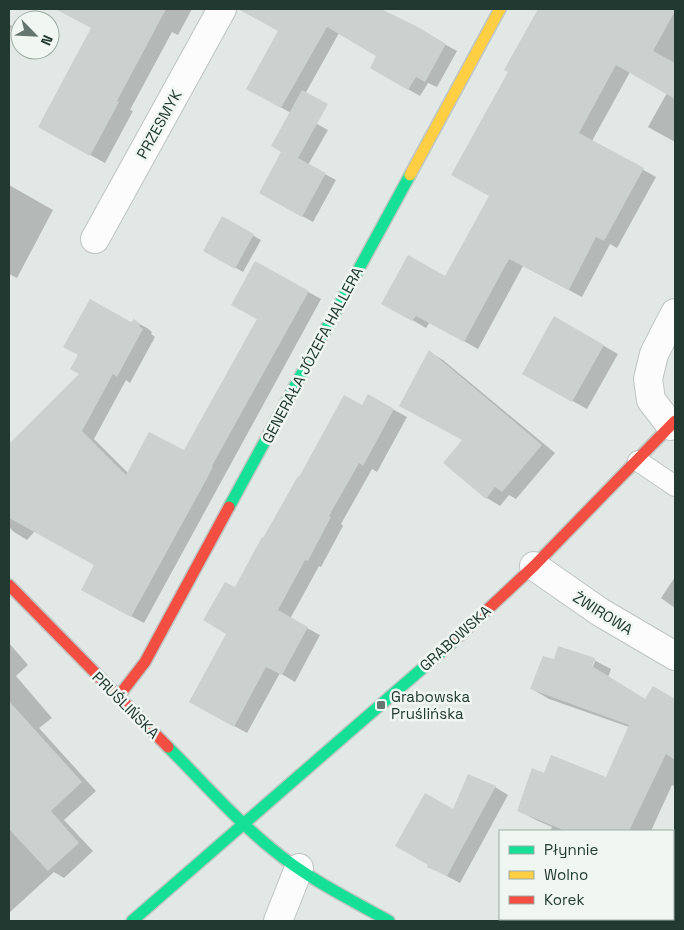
<svg xmlns="http://www.w3.org/2000/svg" width="684" height="930" font-family="'Space Grotesk',sans-serif">
<style>
.shadow{fill:#0003;fill-rule:evenodd}
.building{fill:#cbd1ce}
.lines{fill:none;stroke-linecap:round;stroke-linejoin:round}
.lane-casing{stroke:#bfc4c2;stroke-width:22}
.street-casing{stroke:#bfc4c2;stroke-width:30}
.fast-casing{stroke:#bec5c2;stroke-width:14}
.slow-casing{stroke:#bec5c2;stroke-width:14}
.jam-casing{stroke:#bec5c2;stroke-width:14}
.lane{stroke:#fbfcfb;stroke-width:20}
.street{stroke:#fbfcfb;stroke-width:28}
.fast{stroke:#16e098;stroke-width:11}
.slow{stroke:#ffcf43;stroke-width:11}
.jam{stroke:#f24e42;stroke-width:11}
.poi-dot{fill:#657670;stroke:#f0f7f3;stroke-width:2}
.labels{text-anchor:middle;dominant-baseline:central;stroke-width:5;stroke-linejoin:round;paint-order:stroke}
.street-label{font-size:15px;fill:#213931;stroke:#f0f7f3}
.poi-label{font-size:15px;fill:#213931;stroke:#f0f7f3;text-anchor:start}
</style>
<rect width="100%" height="100%" fill="#e2e8e5"/>
<path class="shadow" d="M84,9H192L178,35L172,32L130,110L133,111L105,163L54,135L93,28L78,20Z
M273,9H351L363,16L339,33L295,112L328,130L308,165L336,180L313,222L271,199L291,113L248,89L280,31L266,23Z
M539,9H675V142L648,127L667,93L630,72L592,141L656,177L617,248L610,244L582,297L523,266L478,349L430,322L426,328L383,303L446,278L491,196L510,72L505,69Z
M406,23L457,51L437,87L428,83L420,96L378,72Z
M9,24L12,26L9,33Z
M9,185L53,210L17,278L9,274Z
M223,218L261,240L243,272L205,250Z
M256,263L321,299L144,623L95,597L96,564L35,531L27,540L14,532L9,527V446L134,321L147,328L152,332L151,334L155,337L130,383L126,380L94,439L128,473L184,452L258,318Z
M555,318L618,354L587,409L524,374Z
M429,352L443,360L555,453L516,499L509,495L500,506L487,498L444,463L463,440Z
M369,396L407,417L377,472L372,469L341,524L343,526L321,567L319,566L290,619L320,635L295,682L280,673L247,733L203,709L228,634L235,589L299,478L363,407Z
M675,577V608L661,598Z
M9,643L28,665L16,676L52,718L39,728L96,791L64,820L93,851L64,878L54,872L9,913Z
M594,660L611,669L608,677L646,700L654,688L675,700V787L672,785L651,831H550L552,827L536,820L519,811L545,775L606,778L629,727L549,699L532,689L554,661ZM593,661H595L591,672Z
M469,776L495,787L508,795L460,883L441,873L453,811Z
M555,919H613L612,921H554Z"/>
<path class="building" d="M55,9H166L117,101L119,102L90,156L38,127L91,28Z
M238,9H381L418,27L446,44L425,82L416,77L408,90L370,68L376,56L327,27L281,108L246,89L278,31Z
M538,9H675V11L653,51L675,63V99L616,65L579,133L644,168L604,241L596,237L569,290L509,259L464,342L416,316L412,321L381,304L408,255L445,276L489,196L451,175L508,72L504,70Z
M302,90L328,104L298,158L326,173L302,217L259,193L281,152L271,146Z
M222,216L254,234L235,269L203,251Z
M255,261L309,291L212,466L213,467L205,482L131,617L81,590L94,565L9,518V444L79,374L70,369L78,355L63,347L90,299L131,322L134,319L140,324L139,326L143,329L117,377L113,374L82,431L126,475L149,432L184,450L257,319L231,305Z
M554,316L604,345L572,402L522,374Z
M429,350L542,445L502,492L495,487L486,499L443,463L462,440L399,406Z
M368,394L394,409L363,466L359,463L329,516L331,517L308,561L305,560L278,610L308,627L282,675L266,667L234,727L189,702L226,634L203,620L225,582L235,587L262,537L263,538L298,476L299,477L344,395L362,405Z
M558,646L595,658L592,666L645,699L653,686L675,699V760L666,754L629,831H566L517,811L532,768L544,773L551,755L606,777L629,725L530,689L543,656L554,659Z
M9,701L82,782L51,811L79,843L48,871L9,829Z
M468,774L496,786L447,876L427,867L428,865L395,846L425,793L453,809Z"/>
<g class="lines">
<defs>
<path id="lane" d="M638,461L675,486"/>
<path id="street" d="M95,239L222,9
M671,426L651,400L648,379L654,354L675,313
M534,566L600,612L675,656
M278,921L299,868"/>
<path id="fast" d="M229,507L410,175
M168,747C202,781 234,818 272,849C307,878 349,899 389,921
M132,921L455,640"/>
<path id="slow" d="M410,175L500,9"/>
<path id="jam" d="M9,585L168,747
M455,640L534,566L675,421
M118,697L145,662L229,507"/>
</defs>
<use href="#lane" class="lane-casing"/>
<use href="#street" class="street-casing"/>
<use href="#fast" class="fast-casing"/>
<use href="#slow" class="slow-casing"/>
<use href="#jam" class="jam-casing"/>
<use href="#lane" class="lane"/>
<use href="#street" class="street"/>
<use href="#fast" class="fast"/>
<use href="#slow" class="slow"/>
<use href="#jam" class="jam"/>
</g>
<rect class="poi-dot" x="376" y="700" width="10" height="10" rx="2.5"/>
<g class="labels">
<g class="street-label">
<text transform="translate(159 124) rotate(-61)">PRZESMYK</text>
<text transform="translate(312 355) rotate(-62)">GENERAŁA JÓZEFA HALLERA</text>
<text transform="translate(603 613) rotate(32)">ŻWIROWA</text>
<text transform="translate(455 638) rotate(-42)">GRABOWSKA</text>
<text transform="translate(126 705) rotate(45)">PRUŚLIŃSKA</text>
</g>
<g class="poi-label">
<text x="391" y="696">Grabowska<tspan x="391" dy="17">Pruślińska</tspan></text>
</g>
</g>
<rect width="684" height="930" fill="none" stroke="#213931" stroke-width="20"/>
<rect x="499" y="830" width="175" height="90" fill="#f0f7f3" stroke="#9daba5"/>
<rect x="509" y="846" width="25" height="8" fill="#16e098" stroke="#9daba5"/>
<text x="544" y="855" font-size="15" fill="#213931">Płynnie</text>
<rect x="509" y="871" width="25" height="8" fill="#ffcf43" stroke="#9daba5"/>
<text x="544" y="880" font-size="15" fill="#213931">Wolno</text>
<rect x="509" y="896" width="25" height="8" fill="#f24e42" stroke="#9daba5"/>
<text x="544" y="905" font-size="15" fill="#213931">Korek</text>
<g transform="translate(35 35) rotate(114)"><circle r="24" fill="#f0f7f3" stroke="#9daba5"/>
<path d="M0-4L9 19L0 12L-9 19Z" fill="#657670"/>
<text y="-8" font-size="14" font-weight="bold" text-anchor="middle" fill="#213931">N</text>
</g>
</svg>
